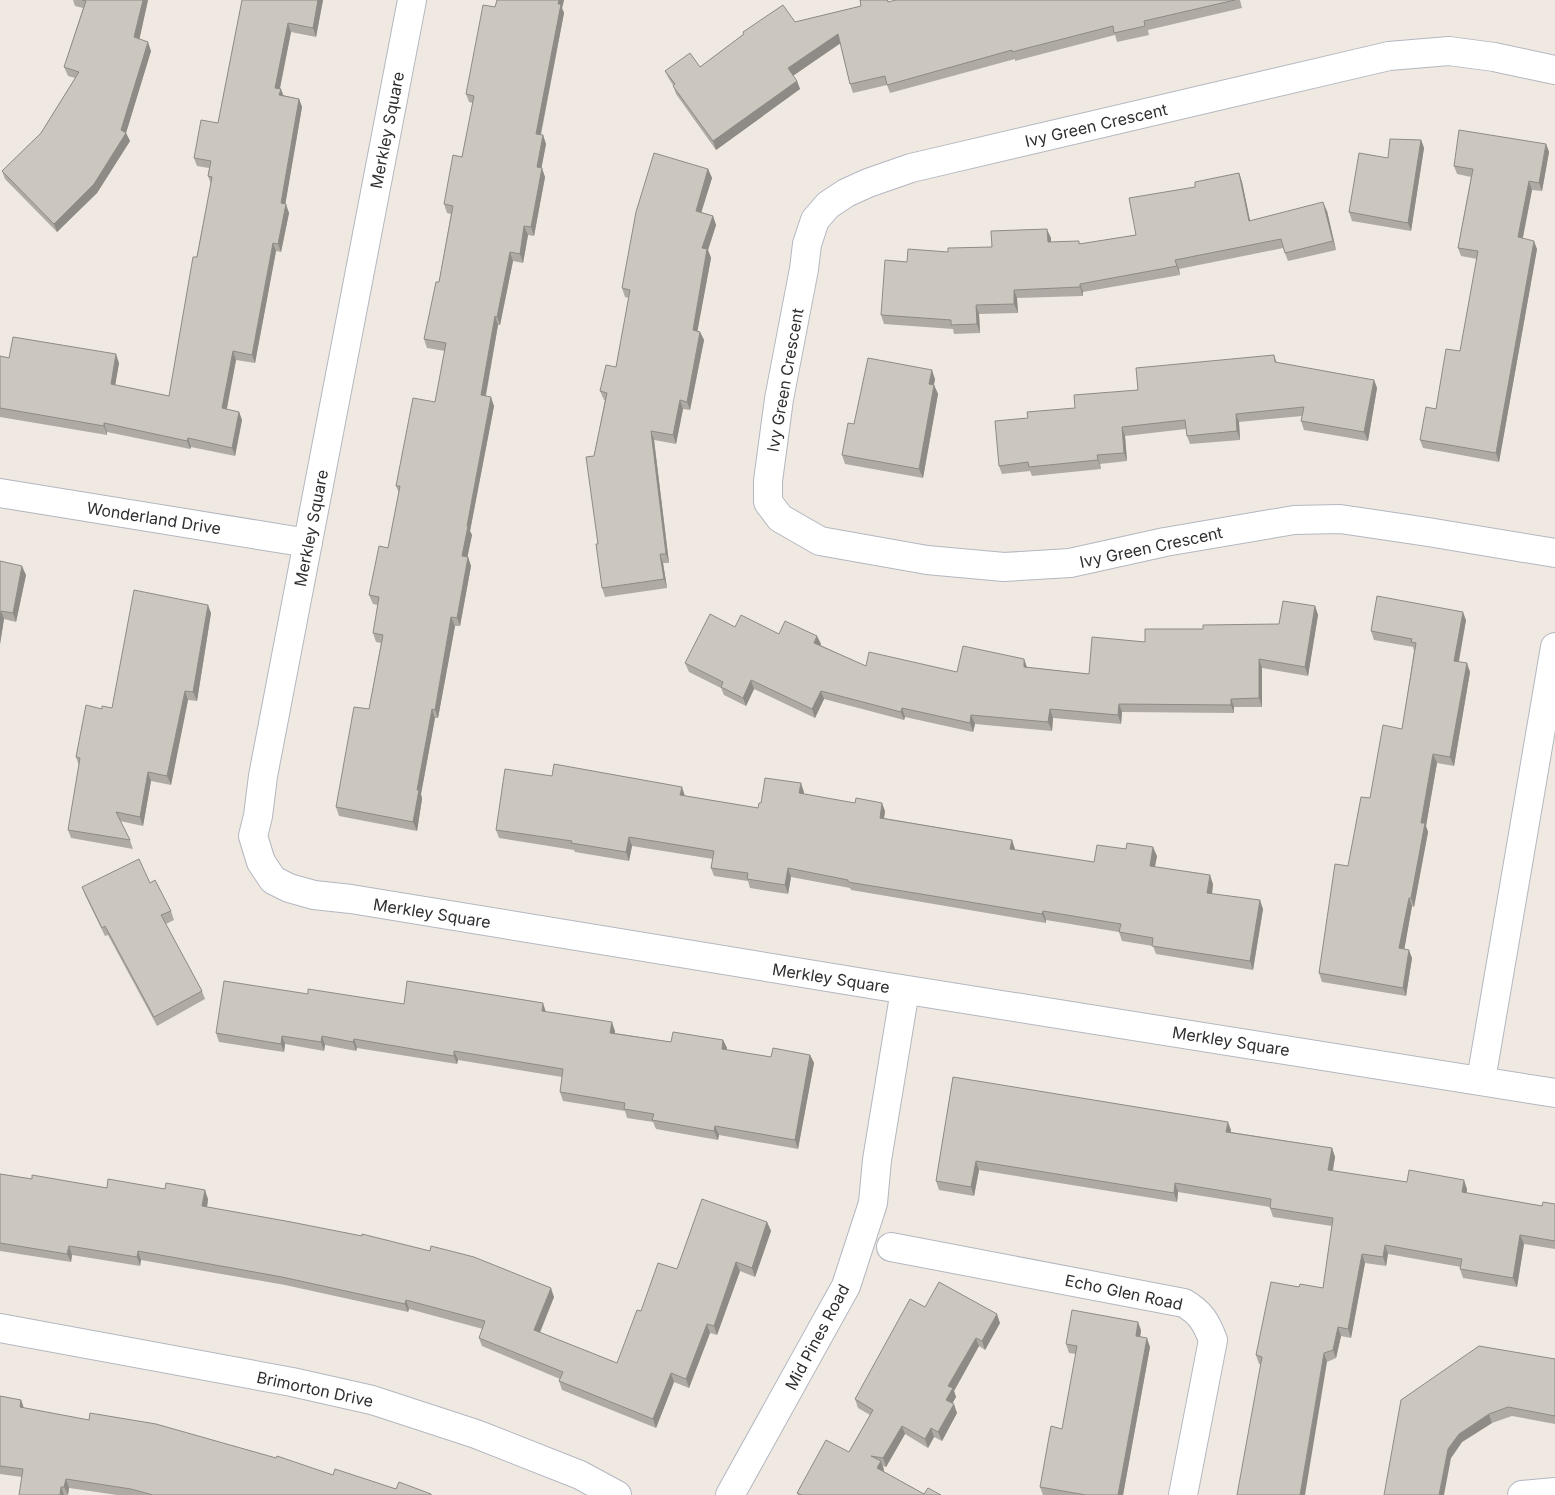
<svg xmlns="http://www.w3.org/2000/svg" width="1555" height="1495" font-family="Inter,sans-serif">
<style>
.lines{fill:none;stroke-linecap:round;stroke-linejoin:round}
.minor-casing{stroke:#b4b7c1;stroke-width:30}
.minor{stroke:#fff;stroke-width:28}
.wall{fill:#afaba4}
.shaded-wall{fill:#8e8b86}
.building{fill:#cbc7bf;stroke:#8e8b86}
.labels{text-anchor:middle;dominant-baseline:central;stroke-width:4;stroke-linejoin:round;paint-order:stroke}
.street-label{font-size:16px;fill:#2e2e2e;stroke:#fff}
</style>
<rect width="100%" height="100%" fill="#efe9e1"/>
<g class="lines">
<defs>
<path id="minor" d="M412,0L263,776L258,816L253,836L261,862L273,880L289,888L314,895L351,899L876,985L1555,1093
M1555,70L1494,57L1449,51L1389,56L911,168L868,183L846,193L828,205L815,220L807,244L804,269L779,399L768,481V502L780,518L820,541L927,560L1004,567L1070,563L1165,542L1294,520L1340,519L1428,532L1555,553
M0,493L308,543
M1481,1080L1555,647
M891,1247L1184,1303C1201,1313 1206,1322 1213,1340L1183,1495
M0,1328L292,1382L372,1400L476,1434L580,1475L617,1495
M730,1495L846,1286L873,1203L877,1160L905,990
M1522,1495L1555,1492"/>
</defs>
<use href="#minor" class="minor-casing"/>
<use href="#minor" class="minor"/>
</g>
<path class="wall" d="M73,0H148L139,39L151,51L126,133L130,141L97,193L57,232L5,179L2,171L41,133L75,78L68,76L64,67L83,8L75,6Z
M242,0H323L316,37L291,32L280,89L283,95L299,99L302,107L285,204L289,213L281,252L276,251L255,363L236,360L227,409L239,412L242,420L235,456L191,447L190,449L107,432V435L0,417V356L9,358L119,363L115,385L169,396L211,184L208,176L209,168L197,166L194,158L218,123Z
M497,0H564L562,8L564,13L541,135H543L546,144L541,168L545,177L534,236L528,235L523,263L513,261L500,325H498L486,396L494,406L470,531L472,535L467,557H468L471,566L460,626H455L438,718H435L421,794L422,799L417,831L339,816L336,807L369,709L381,643L376,642L373,633L378,605L373,604L369,595L388,548L399,493L396,486L435,402L445,351L427,348L424,339L439,282L451,214L447,213L444,204L462,157L473,103L469,102L466,94L495,7Z
M860,0H888L889,2L896,0H1240L1242,8L1148,30L1149,35L1117,42L1115,35L1015,61V59L890,93L887,85L853,93L850,84L840,43L793,76L797,81L800,89L716,150L676,94L673,85L669,79L665,71L700,67L744,34L743,32L795,22L861,6Z
M1421,140L1424,148L1411,231L1352,221L1349,212L1388,158Z
M1546,144L1549,152L1542,191L1532,190L1523,238L1537,249L1499,462L1423,448L1420,440L1436,409L1460,351L1477,259L1461,256L1458,248L1471,177L1457,174L1454,166Z
M708,169L712,178L701,212L713,216L716,225L708,250L711,258L697,331L700,332L704,340L690,410L683,409L676,444L654,440L669,563H663L667,588L605,597L602,588L598,544L594,456L605,400H604L600,391L616,367L629,298L625,297L622,288Z
M1239,173L1242,182L1250,221L1327,211L1336,250L1288,261L1283,248L1179,269L1180,275L1083,292V296L1017,298L1018,313L979,314L980,333L954,334L953,329L884,324L881,315L907,262L948,252L992,247L1051,238V242L1080,244L1136,235L1195,187Z
M1274,355L1277,363L1374,380L1377,388L1368,441L1304,430L1301,421L1302,416L1239,422L1240,440L1190,444L1187,436L1186,429L1125,436L1127,461L1100,464L1101,469L1032,476L1030,471L1002,474L999,466L1028,418L1075,408L1138,390Z
M935,379L934,385L938,394L923,478L845,464L842,455L854,424Z
M0,561L26,575L16,622L4,619L0,644Z
M1315,606L1318,615L1308,676L1262,668V707H1234V713L1122,712L1121,724L1053,718L1052,731L975,724L973,732L905,717L904,720L824,699L815,718L754,689L746,706L724,695L721,688L689,672L685,663L735,627L779,634L821,644L820,645L866,666L957,672L1024,659L1027,667L1089,674L1145,642L1203,629L1279,624Z
M211,613L197,701L188,700L171,785L151,781L143,826L120,821L130,840L133,849L71,838L68,830L79,766L76,757L102,709L112,708Z
M1466,620L1459,662L1470,672L1454,766L1437,763L1426,826L1428,832L1414,907L1412,906L1404,949L1412,958L1406,996L1322,982L1319,973L1348,866L1402,729L1414,651L1413,647L1374,640L1371,631Z
M804,792V794L885,811L884,818L1012,840L1015,850L1094,862L1157,856L1155,867L1213,884L1212,894L1263,909L1253,970L1156,954L1153,946L1122,941L1119,932L1046,920V923L851,890L850,888L791,877L788,894L750,888L748,881L714,876L711,868L713,859L632,846L629,861L575,852L574,850L499,838L496,830L685,796L758,808L761,803Z
M150,883L171,911L174,920L166,924L202,991L205,999L157,1026L108,935L105,936L85,895L82,887Z
M308,994L404,1004L546,1012L615,1031V1033L671,1042L723,1040L727,1048L726,1050L771,1057L810,1055L814,1063L798,1149L719,1135L718,1140L656,1129L653,1122L627,1118L625,1111L563,1101L560,1092L562,1077L458,1060L457,1064L357,1048L356,1051L325,1045L324,1051L285,1044L284,1052L219,1042L216,1033Z
M953,1077L1231,1130V1132L1332,1148L1335,1157L1333,1171L1407,1182L1467,1189V1193L1542,1206L1555,1204V1249L1524,1244L1517,1287L1463,1278L1460,1269L1461,1267L1388,1254L1386,1266L1365,1263L1351,1338L1341,1336L1336,1358L1327,1362L1260,1364H1259L1256,1355L1299,1287L1323,1288L1332,1226L1273,1217L1270,1208V1207L1178,1192L1177,1202L979,1170L974,1196L939,1190L936,1181Z
M0,1174L32,1179L208,1199L207,1207L554,1297L540,1333L617,1363L641,1311L677,1269L767,1222L771,1231L755,1277L740,1271L717,1335L710,1333L689,1388L674,1382L656,1428L562,1390L559,1381L560,1379L482,1346L479,1338L483,1329L409,1309L408,1312L285,1285L141,1260L140,1266L72,1255L71,1262L0,1251Z
M925,1307L1000,1323L985,1350L979,1346L954,1391L956,1397L952,1403L957,1413L942,1441L934,1437L928,1448L905,1434L886,1467L883,1466L884,1470L883,1471L924,1494L941,1495H798L797,1493L849,1452L870,1415L858,1408L855,1399Z
M1141,1330L1140,1337L1150,1347L1123,1495H1043L1040,1487L1062,1429L1076,1354L1069,1353L1066,1344Z
M1555,1359V1424L1512,1416L1492,1423L1462,1442L1451,1458L1384,1495Z
M0,1396L21,1400L24,1408L396,1489L431,1494L432,1495H117L69,1488L68,1495H19L22,1477L0,1474Z"/>
<path class="shaded-wall" d="M143,0H148L138,46L134,37Z
M318,0H323L316,37L313,28Z
M559,0H564L562,8L564,13L539,142L536,134Z
M288,23L291,32L278,97L275,88Z
M838,34L841,43L791,77L788,68Z
M148,42L151,51L126,133L130,141L97,193L57,232L54,224L121,130Z
M797,81L800,89L716,150L713,141Z
M281,89L284,97L279,95Z
M299,99L302,107L284,212L281,203Z
M543,135L546,144L540,176L537,167Z
M1421,140L1424,148L1411,231L1408,223Z
M1546,144L1549,152L1542,191L1539,183Z
M542,168L545,177L534,236L531,227Z
M708,169L712,178L699,220L696,211Z
M1239,173L1242,182L1252,230L1249,221Z
M1529,181L1532,190L1521,246L1518,237Z
M1323,202L1327,211L1336,250L1333,241Z
M286,204L289,213L281,252L278,244Z
M713,216L716,225L708,250L711,258L696,339L693,330L702,248Z
M524,226L528,235L523,263L520,254Z
M1047,229L1051,238V251L1048,242Z
M1534,241L1537,249L1499,462L1496,453Z
M273,243L276,251L255,363L252,355Z
M510,252L513,261L500,325L497,317Z
M1175,260L1179,269L1180,275Z
M1080,284L1083,292V296L1080,287Z
M1014,290L1017,298L1018,313L1014,304Z
M976,305L979,314L980,333L977,324Z
M495,316L498,325L484,404L481,395Z
M700,332L704,340L690,410L687,402Z
M233,351L236,360L225,417L222,408Z
M116,354L119,363L114,392L111,384Z
M932,370L935,379L932,393L929,384Z
M1374,380L1377,388L1368,441L1364,432Z
M934,385L938,394L923,478L919,469Z
M491,397L494,406L470,531L472,535L466,564L462,556L467,526Z
M680,400L683,409L676,444L673,435Z
M239,412L242,420L235,456L232,448Z
M1236,414L1239,422L1240,440L1237,431Z
M104,423L107,432V435L104,426Z
M1122,427L1125,436L1127,461L1124,453Z
M651,431L654,440L669,563L666,554Z
M188,438L191,447L190,449L187,441Z
M1097,455L1100,464L1101,469L1098,460Z
M660,554L663,563L667,588L664,579Z
M468,557L471,566L460,626L457,618Z
M22,566L26,575L16,622L13,613Z
M208,605L211,613L197,701L193,692Z
M1315,606L1318,615L1308,676L1305,667Z
M1,611L4,619L0,644V617Z
M1463,612L1466,620L1457,670L1454,661Z
M451,617L455,626L438,718L435,710Z
M817,636L821,644L818,651L814,643Z
M1024,659L1027,668L1024,667Z
M1259,659L1262,668V707L1259,698Z
M1467,663L1470,672L1454,766L1450,757Z
M751,680L754,689L746,706L743,698Z
M185,691L188,700L171,785L167,776Z
M821,691L824,699L815,718L812,709Z
M1231,699L1234,707V713L1231,705Z
M1119,704L1122,712L1121,724L1118,715Z
M902,708L905,717L904,720L901,712Z
M432,709L435,718L421,794L422,799L417,831L413,822L417,790Z
M1050,709L1053,718L1052,731L1048,722Z
M971,715L975,724L973,732L970,723Z
M1433,754L1437,763L1426,826L1428,832L1414,907L1411,898L1421,823Z
M148,772L151,781L143,826L140,817Z
M801,783L804,792L802,802L799,793Z
M682,787L685,796L684,804L680,795Z
M882,803L885,811L883,826L880,818Z
M629,837L632,846L629,861L626,852Z
M1012,840L1015,849L1014,858L1010,849Z
M1153,847L1157,856L1153,875L1150,866Z
M788,868L791,877L788,894L785,885Z
M1210,875L1213,884L1211,902L1207,893Z
M1409,898L1412,906L1403,957L1399,948Z
M1260,900L1263,909L1253,970L1250,961Z
M1043,911L1046,920V923L1042,914Z
M1409,950L1412,958L1406,996L1403,988Z
M543,1003L546,1012L542,1011Z
M612,1022L615,1031L614,1041L610,1033Z
M282,1036L285,1044L284,1052L281,1044Z
M322,1036L325,1045L324,1051L321,1042Z
M354,1039L357,1048L356,1051L353,1042Z
M723,1040L727,1048L725,1058L722,1049Z
M454,1051L458,1060L457,1064L454,1056Z
M810,1055L814,1063L798,1149L795,1140Z
M1228,1122L1231,1130L1229,1140L1226,1132Z
M715,1126L719,1135L718,1140L714,1131Z
M1332,1148L1335,1157L1331,1179L1328,1170Z
M976,1161L979,1170L974,1196L971,1187Z
M1464,1180L1467,1189L1465,1201L1462,1192Z
M1175,1183L1178,1192L1177,1202L1174,1193Z
M205,1190L208,1199L206,1215L202,1206Z
M767,1222L771,1231L755,1277L752,1268Z
M1520,1235L1524,1244L1517,1287L1513,1278Z
M1385,1245L1388,1254L1386,1266L1383,1257Z
M69,1246L72,1255L71,1262L67,1254Z
M138,1251L141,1260L140,1266L137,1257Z
M1362,1254L1365,1263L1351,1338L1348,1329Z
M736,1262L740,1271L717,1335L714,1326Z
M551,1288L554,1297L537,1339L534,1330Z
M406,1300L409,1309L408,1312L405,1304Z
M997,1314L1000,1323L985,1350L982,1341Z
M1138,1322L1141,1330L1139,1345L1136,1336Z
M707,1324L710,1333L689,1388L686,1379Z
M1338,1327L1341,1336L1336,1358L1333,1350Z
M976,1338L979,1346L954,1391L956,1397L950,1408L946,1400L948,1386Z
M1147,1338L1150,1347L1123,1495H1118Z
M1324,1353L1327,1362L1305,1495H1300Z
M671,1373L674,1382L656,1428L653,1419Z
M21,1400L24,1409L20,1407Z
M954,1404L957,1413L942,1441L938,1432Z
M1489,1414L1492,1423L1462,1442L1451,1458L1444,1495H1439L1448,1449L1459,1434Z
M902,1426L905,1434L886,1467L883,1458Z
M931,1428L934,1437L928,1448L925,1439Z
M881,1461L884,1470L880,1476L877,1468Z
M66,1479L69,1488L68,1495L64,1487Z
M61,1487L64,1495H60Z"/>
<path class="building" d="M82,0H143L134,37L148,42L121,130L126,133L94,184L54,224L2,171L41,133L79,72L64,67L86,1Z
M242,0H318L313,28L288,23L275,88L281,89L279,95L299,99L281,203L286,204L278,244L273,243L252,355L233,351L222,408L239,412L232,448L188,438L187,441L104,423V426L0,408V356L9,358L13,337L116,354L111,384L169,396L193,257H197L212,177L208,176L211,161L194,158L201,120L218,123Z
M497,0H559L558,4H561L536,134L543,135L537,167L542,168L531,227L524,226L520,254L510,252L497,317L495,316L481,395L491,397L467,526H468L462,556L468,557L457,618L451,617L435,710L432,709L417,790H419L413,822L336,807L354,707L369,709L383,635L373,633L379,597L369,595L379,546L388,548L400,486H396L413,398L435,402L446,343L424,339L436,282H439L453,206L444,204L453,155L462,157L474,96L466,94L483,5L495,7Z
M860,0H887L888,2L896,0H1235L1144,21L1145,26L1114,33L1113,26L1012,52V50L887,85L885,76L850,84L838,34L788,68L797,81L713,141L673,86L675,84L665,71L690,53L700,67L744,34L743,32L783,5L795,22L861,6Z
M1459,130L1546,144L1539,183L1529,181L1518,237L1534,241L1496,453L1420,440L1426,407L1436,409L1446,349L1460,351L1478,251L1458,248L1473,169L1454,166Z
M1390,139L1421,140L1408,223L1349,212L1359,153L1388,158Z
M654,153L708,169L696,211L713,216L702,248L707,249L693,330L700,332L687,402L680,400L673,435L651,431L666,554H660L664,579L602,588L596,544H598L586,457L594,456L607,393L600,391L606,365L616,367L630,290L622,288L636,212Z
M1239,173L1249,221L1323,202L1333,241L1285,253L1281,239L1175,260L1177,266L1080,284V287L1014,290V304L976,305L977,324L951,325V320L881,315L885,260L907,262L908,249L948,252V248L992,247L991,231L1047,229L1048,242L1079,241V244L1136,235L1129,198L1195,187V182Z
M1274,355L1275,362L1374,380L1364,432L1301,421L1304,407L1236,414L1237,431L1187,436L1185,420L1122,427L1124,453L1097,455L1098,460L1029,467L1028,462L999,466L995,421L1028,418L1027,412L1075,408L1074,395L1138,390L1136,368Z
M868,358L932,370L929,384L934,385L919,469L842,455L848,423L854,424Z
M0,561L22,566L13,613L1,611L0,617Z
M134,590L208,605L193,692L185,691L167,776L148,772L140,817L116,812L130,840L68,830L80,758L76,757L86,705L102,709V706L112,708Z
M1377,596L1463,612L1454,661L1467,663L1450,757L1433,754L1421,823H1425L1411,898H1409L1399,948L1409,950L1403,988L1319,973L1335,864L1348,866L1361,797L1370,798L1383,725L1402,729L1416,643L1411,642L1412,639L1371,631Z
M1283,601L1315,606L1305,667L1259,659V698L1231,699V705L1119,704L1118,715L1050,709L1048,722L971,715L970,723L902,708L901,712L821,691L812,709L751,680L743,698L721,687L723,682L685,663L710,614L735,627L741,615L779,634L785,621L817,636L814,643L866,666L869,652L957,672L963,646L1024,659V667L1089,674L1092,637L1145,642V629H1203V625L1279,624Z
M554,764L682,787L680,795L758,808L759,803H761L765,778L801,783L799,793L855,803L856,798L882,803L880,818L1012,840L1010,849L1094,862L1097,845L1126,849L1127,843L1153,847L1150,866L1210,875L1207,893L1260,900L1250,961L1152,946L1153,938L1119,932L1121,924L1043,911L1042,914L848,882V880L788,868L785,885L747,879L748,873L711,868L714,851L629,837L626,852L571,843L572,841L496,830L505,769L552,776Z
M139,859L150,883L155,880L171,911L161,915L202,991L154,1017L105,926L102,928L82,887Z
M224,981L308,994V989L404,1004L407,981L543,1003L542,1011L612,1022L610,1033L671,1042L673,1032L723,1040L722,1049L771,1057L773,1048L810,1055L795,1140L715,1126L714,1131L652,1120L654,1114L624,1109L625,1103L560,1092L563,1069L454,1051V1056L354,1039L353,1042L322,1036L321,1042L282,1036L281,1044L216,1033Z
M953,1077L1228,1122L1226,1132L1332,1148L1328,1170L1407,1182L1409,1170L1464,1180L1462,1192L1542,1206L1543,1202L1555,1204V1241L1520,1235L1513,1278L1460,1269L1462,1259L1385,1245L1383,1257L1362,1254L1348,1329L1338,1327L1333,1350L1324,1353L1300,1495H1237L1262,1357L1256,1355L1271,1282L1299,1287L1300,1284L1323,1288L1333,1218L1270,1208L1271,1199L1175,1183L1174,1193L976,1161L971,1187L936,1181Z
M0,1174L32,1179V1175L107,1188L108,1179L165,1189L166,1183L205,1190L202,1206L291,1222L362,1236V1234L430,1251L431,1246L474,1257L551,1288L534,1330L617,1363L637,1310L641,1311L658,1263L677,1269L702,1199L767,1222L752,1268L736,1262L714,1326L707,1324L686,1379L671,1373L653,1419L559,1381L563,1372L479,1338L485,1321L406,1300L405,1304L282,1277L138,1251L137,1257L69,1246L67,1254L0,1243Z
M939,1282L997,1314L982,1341L976,1338L948,1386L953,1388L946,1400L954,1404L938,1432L931,1428L925,1439L902,1426L883,1458L871,1456L881,1461L877,1468L924,1494L928,1488L941,1495H802L797,1493L826,1440L849,1452L873,1410L855,1399L910,1299L925,1307Z
M1072,1310L1138,1322L1136,1336L1147,1338L1118,1495H1086L1040,1487L1051,1426L1062,1429L1077,1346L1066,1344Z
M1479,1346L1555,1359V1416L1508,1407L1489,1414L1459,1434L1448,1449L1439,1495H1384L1401,1400Z
M0,1396L21,1400L20,1407L89,1420L90,1413L156,1424L276,1458L277,1456L333,1475L335,1469L396,1489L399,1482L431,1494V1495H153L131,1489L66,1479L64,1487H61L60,1495H19L23,1469L0,1466Z"/>
<g class="labels">
<g class="street-label">
<text transform="translate(1096 125) rotate(-13)">Ivy Green Crescent</text>
<text transform="translate(387 130) rotate(-79)">Merkley Square</text>
<text transform="translate(785 380) rotate(-80)">Ivy Green Crescent</text>
<text transform="translate(154 518) rotate(9)">Wonderland Drive</text>
<text transform="translate(311 528) rotate(-79)">Merkley Square</text>
<text transform="translate(1151 547) rotate(-12)">Ivy Green Crescent</text>
<text transform="translate(432 913) rotate(9)">Merkley Square</text>
<text transform="translate(831 978) rotate(9)">Merkley Square</text>
<text transform="translate(1231 1041) rotate(9)">Merkley Square</text>
<text transform="translate(1124 1292) rotate(12)">Echo Glen Road</text>
<text transform="translate(817 1337) rotate(-62)">Mid Pines Road</text>
<text transform="translate(315 1389) rotate(12)">Brimorton Drive</text>
</g>
</g>
</svg>
